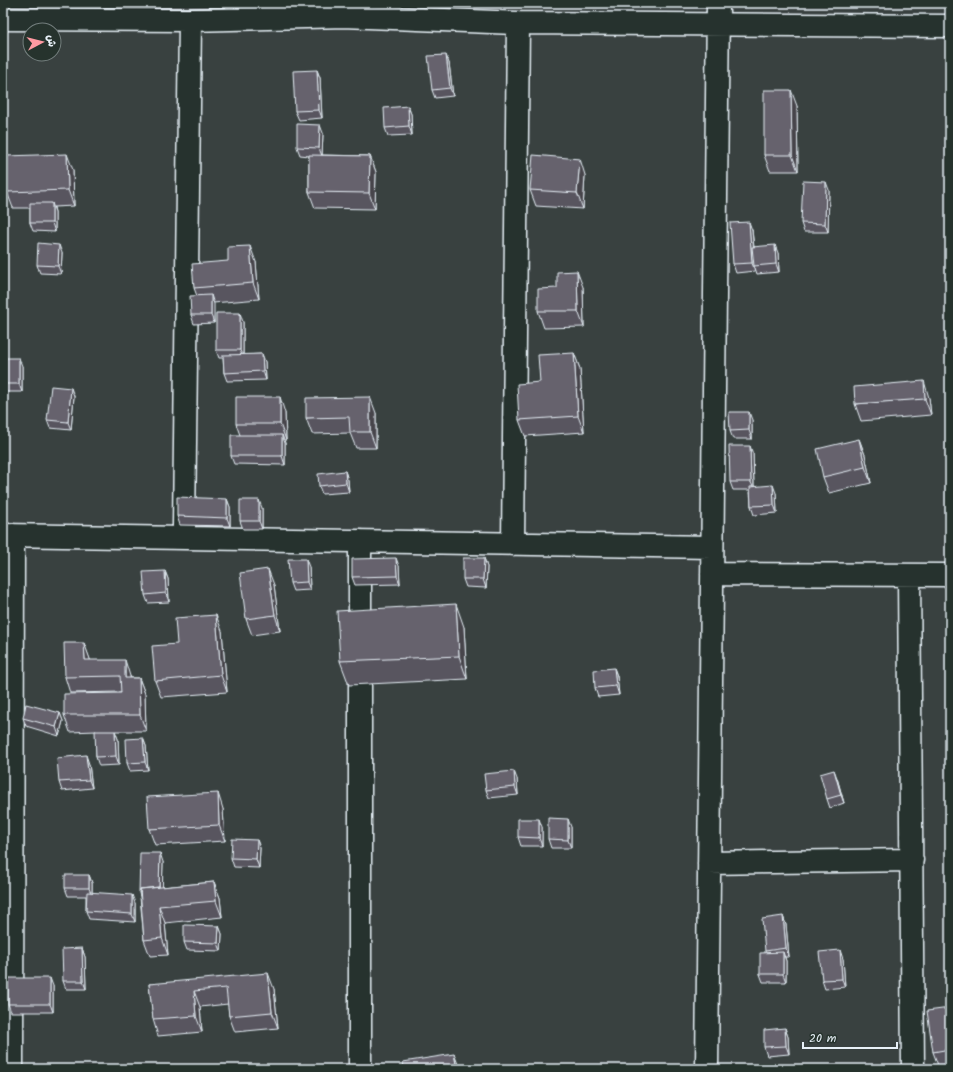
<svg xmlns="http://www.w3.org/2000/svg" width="953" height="1072" font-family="Kalam,'Playpen Sans Arabic',sans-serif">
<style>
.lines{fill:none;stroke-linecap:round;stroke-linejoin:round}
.street-casing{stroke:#e8f1f8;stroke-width:25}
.street{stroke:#26332d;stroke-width:22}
.wall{fill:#58545e;stroke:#e8f1f8}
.shaded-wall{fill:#47454c;stroke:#e8f1f8}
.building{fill:#66626d;stroke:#e8f1f8}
</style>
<rect width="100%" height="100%" fill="#394140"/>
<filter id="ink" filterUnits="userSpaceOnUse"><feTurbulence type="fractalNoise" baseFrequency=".025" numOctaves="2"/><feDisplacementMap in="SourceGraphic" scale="8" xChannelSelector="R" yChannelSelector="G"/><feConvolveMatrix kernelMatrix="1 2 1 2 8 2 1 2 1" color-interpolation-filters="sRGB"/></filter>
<g filter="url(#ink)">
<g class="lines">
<defs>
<path id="street" d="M3,19L190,20L344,16L518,23L950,26
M184,527L190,20
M3,535L712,547
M360,541V1069
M513,544L518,23
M712,574L950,575
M909,575L913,1069
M709,863L912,860
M12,1069L13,535
M707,1069L718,3"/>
</defs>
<use href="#street" class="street-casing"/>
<use href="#street" class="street"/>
</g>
<path class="wall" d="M449,63L453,96L435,98L432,90Z
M317,70L320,78L322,118L299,120L295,111Z
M408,106L411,114L412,135L388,136L385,128Z
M797,106L798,171H770L764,155Z
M323,133L322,155L370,156L376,172L375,209L315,208L309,192V156L300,155L297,147Z
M73,170L74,206L54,207L55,212V232L33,231L30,223V208H13L7,192Z
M585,175L583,209L536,206L530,190Z
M829,190L828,232H804L801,223Z
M752,230L754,247L778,253L779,272L757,274L755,268V271L736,273L733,264Z
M62,253L61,274L40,273L37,265Z
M256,262L259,299L213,303L214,323L194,324L191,315L197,296L194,288Z
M583,287L584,327L544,328L538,311L557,288Z
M243,322V355L262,354L265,362L266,380L227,381L224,373L223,358H219L216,350Z
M574,353L580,369L584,432L525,436L519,420L540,382Z
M3,358L22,366V392H3Z
M74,396L71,430L50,428L47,420Z
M929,398L931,415L861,421L855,404Z
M285,413L286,440H283L285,443V465L234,464L231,456L240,435L236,424Z
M376,413V448H356L350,433L312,434L306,418Z
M752,420V439H733L730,431Z
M859,439L865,455L871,483L829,493L823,477Z
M753,454L754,486L776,493L777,513L754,515L751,506L750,490H733L730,482Z
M345,471L348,480L349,492L322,494L319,486Z
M227,499L230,507V526L180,525L177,516Z
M262,508V529H243L240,521Z
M484,558L487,567L486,588L466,587L463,579Z
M399,566L400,584L355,585L352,577Z
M309,567L310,590L293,591L290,583Z
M165,571L168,579L169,602L148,603L145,595Z
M274,585L280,631L252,635L246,619Z
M464,627L467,679L349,685L340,661Z
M222,631L227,692L161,697L155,681L177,644Z
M84,643L90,660L130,676L131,678H139L145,694L146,731H115L118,739L119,765L99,766L96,757V731L70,732L64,715L121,693V692L70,693L65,677Z
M614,668L617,676L619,695L598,697L595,688Z
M60,713L63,721L59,736L26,726L23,718Z
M143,738L146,746L148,770L130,771L127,763Z
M89,764L92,788L62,791L59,782Z
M837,778L844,803L830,808L827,799Z
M517,779L518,795L489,798L486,790Z
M223,809L225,841L155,845L149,829Z
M542,827V846H521L518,837Z
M571,827V848H551L548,839Z
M257,840L260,848L259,868L234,867L231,858Z
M163,862L162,887L214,882L220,898L222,917L165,923L168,955L150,956L144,940L140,897L139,893Z
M89,875L92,883V893L135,903V922L89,919L86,911V896H68L65,888Z
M783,916L786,925L789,957H785L786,961V982H763L760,974L765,953V951Z
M219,926L222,934L221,951L187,950L184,942Z
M82,948L85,957L86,989H66L63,981Z
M843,959L845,987L825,989L822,980Z
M149,984L274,989L278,1028L235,1032L229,1016L228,1004L200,1007L202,1032L158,1036L153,1019Z
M53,986V1012H11L8,1004Z
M950,1008V1066L939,1068L933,1052Z
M785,1028L788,1037L789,1054L767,1056L764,1047Z"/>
<path class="shaded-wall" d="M446,55L449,63L453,96L450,88Z
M317,70L320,78L322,118L319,110Z
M791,90L797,106L798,171L792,155Z
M408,106L411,114L412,135L409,126Z
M320,125L323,133L322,156L319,148Z
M67,154L73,170L74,206L68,190Z
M370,156L376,172L375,209L369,193Z
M580,159L585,175L583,209L577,193Z
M826,182L829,190L828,232L825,224Z
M52,203L55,212V232L52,223Z
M749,222L752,230L755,266H754L755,271L752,263Z
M59,245L62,253L61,274L58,266Z
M775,245L778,253L779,272L776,264Z
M250,246L256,262L259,299L253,283Z
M577,271L583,287L584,327L578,311Z
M211,295L214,304V323L211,315Z
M240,313L243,322V358L240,350Z
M574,353L580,369L584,432L578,416Z
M262,354L265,362L266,380L263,371Z
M19,358L22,366V392L19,384Z
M924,381L929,398L931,415L925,399Z
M71,388L74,396L71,430L68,422Z
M280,397L285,413L286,440L280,424Z
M370,397L376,413V448L370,432Z
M749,412L752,420V439L749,430Z
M282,435L285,443V465L282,456Z
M859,439L865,455L871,483L865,467Z
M750,446L753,454L754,490L751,482Z
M345,471L348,480L349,492L346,483Z
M773,485L776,493L777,513L774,505Z
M227,499L230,507V526L227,518Z
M259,500L262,508V529L259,521Z
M396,558L399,566L400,584L397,576Z
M484,558L487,567L486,588L483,579Z
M306,559L309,567L310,590L307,582Z
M268,569L274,585L280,631L275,615Z
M165,571L168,579L169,602L166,593Z
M456,604L464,627L467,679L459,656Z
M216,615L222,631L227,692L221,675Z
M84,643L90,659L91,676L85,660Z
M125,660L130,676L131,694L125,678Z
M614,668L617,676L619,695L616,686Z
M139,678L145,694L146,731L140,715Z
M60,713L63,721L59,736L56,727Z
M115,731L118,739L119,765L116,756Z
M143,738L146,746L148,770L145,762Z
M86,755L89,764L92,788L89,780Z
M834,770L837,778L844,803L841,795Z
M514,771L517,779L518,795L515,787Z
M218,793L223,809L225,841L219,825Z
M539,819L542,827V846L539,838Z
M568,819L571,827V848L568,840Z
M257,840L260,848L259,868L256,859Z
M160,853L163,862L162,902L159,894Z
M89,875L92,883V896L89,888Z
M214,882L220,898L222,917L216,901Z
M132,895L135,903V922L132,914Z
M159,906L165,923L168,955L162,938Z
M783,916L786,925L789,957L786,948Z
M219,926L222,934L221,951L218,943Z
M82,948L85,957L86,989L83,981Z
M840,950L843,959L845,987L842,979Z
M783,952L786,961V982L783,974Z
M268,973L274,989L278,1028L272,1012Z
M50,978L53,986V1012L50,1004Z
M194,991L200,1007L202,1032L196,1016Z
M785,1028L788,1037L789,1054L786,1046Z
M454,1054L460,1069H457Z"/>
<path class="building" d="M446,55L450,88L432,90L428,56Z
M317,70L319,110L295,111L293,71Z
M764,90H791L792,155H764Z
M408,106L409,126L385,128L384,108Z
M297,124L320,125L319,148L297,147Z
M67,154L68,190L7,192L6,156Z
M309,155L370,156L369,193L309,192Z
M533,155L580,159L577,193L530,190Z
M803,181L826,182L825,224L801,223Z
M30,203H52V223H30Z
M749,222L752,263L733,264L730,223Z
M38,243L59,245L58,266L37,265Z
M775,245L776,264L754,266L752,247Z
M250,246L253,283L194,288L192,264L228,261V247Z
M577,271L578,311H538V289L557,288V272Z
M211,295V315H191L190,296Z
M216,313H240V350H216Z
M574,353L578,416L519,420L517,384L540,382L538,355Z
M262,354L263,371L224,373L223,355Z
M3,358H19V384H3Z
M924,381L925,399L855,404L854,387Z
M51,386L71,388L68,422L47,420Z
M236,397H280V424H236Z
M370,397V432H350L349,417L306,418V398Z
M729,412H749V430L730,431Z
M231,435H282V456H231Z
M859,439L865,467L823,477L817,449Z
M729,446H750L751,482H730Z
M345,471L346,483L319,486L318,474Z
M773,485L774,505L751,506L750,487Z
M177,497L227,499V518L177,516Z
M240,500H259V521H240Z
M396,558L397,576L352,577V559Z
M463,558H484L483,579H463Z
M288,559H306L307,582L290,583Z
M268,569L275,615L246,619L240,573Z
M165,571L166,593L145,595L143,572Z
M456,604L459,656L340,661L337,611Z
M216,615L221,675L155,681L152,646L177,644L175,618Z
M64,643H84L85,660H125V678H139L140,715H64V694L121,693L120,676L65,677Z
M614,668L616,686L595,688L594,670Z
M26,704L60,713L56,727L23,718Z
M95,731H115L116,756L96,757Z
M143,738L145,762L127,763L126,739Z
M86,755L89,780L59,782L57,758Z
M834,770L841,795L827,799L820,774Z
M514,771L515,787L486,790L484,774Z
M218,793L219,825L149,829L147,797Z
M548,818L568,819V840L548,839Z
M518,819H539V838L518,837Z
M232,839L257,840L256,859L231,858Z
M140,853H160L159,887L140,889V893H139Z
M65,875H89V888H65Z
M214,882L216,901L159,906L162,938L144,940L140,889Z
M87,892L132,895V914L86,911Z
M783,916L786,948L765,951L762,919Z
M184,925L219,926L218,943L184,942Z
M82,948L83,981H63L62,949Z
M840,950L842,979L822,980L819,952Z
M783,952V974H760V953Z
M268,973L272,1012L229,1016L226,988L194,991L196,1016L153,1019L149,984Z
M8,978H50V1004H8Z
M950,1008V1049L933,1052L927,1011Z
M785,1028L786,1046L764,1047V1030Z
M454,1054L457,1069H404L403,1062Z"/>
</g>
<rect width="953" height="1072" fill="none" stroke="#26332d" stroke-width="16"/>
<rect x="8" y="8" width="937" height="1056" fill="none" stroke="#e8f1f8" stroke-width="1.5" filter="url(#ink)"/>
<g transform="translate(42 42) rotate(83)"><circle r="19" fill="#26332d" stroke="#747f7e"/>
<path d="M0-3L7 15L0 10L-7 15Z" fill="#ff9aa2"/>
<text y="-6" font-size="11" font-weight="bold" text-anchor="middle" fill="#e8f1f8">ش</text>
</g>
<path d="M803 1042v6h94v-6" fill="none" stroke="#e8f1f8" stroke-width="2"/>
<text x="809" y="1042" font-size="12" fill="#e8f1f8" stroke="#26332d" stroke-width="3" paint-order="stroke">20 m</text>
</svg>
